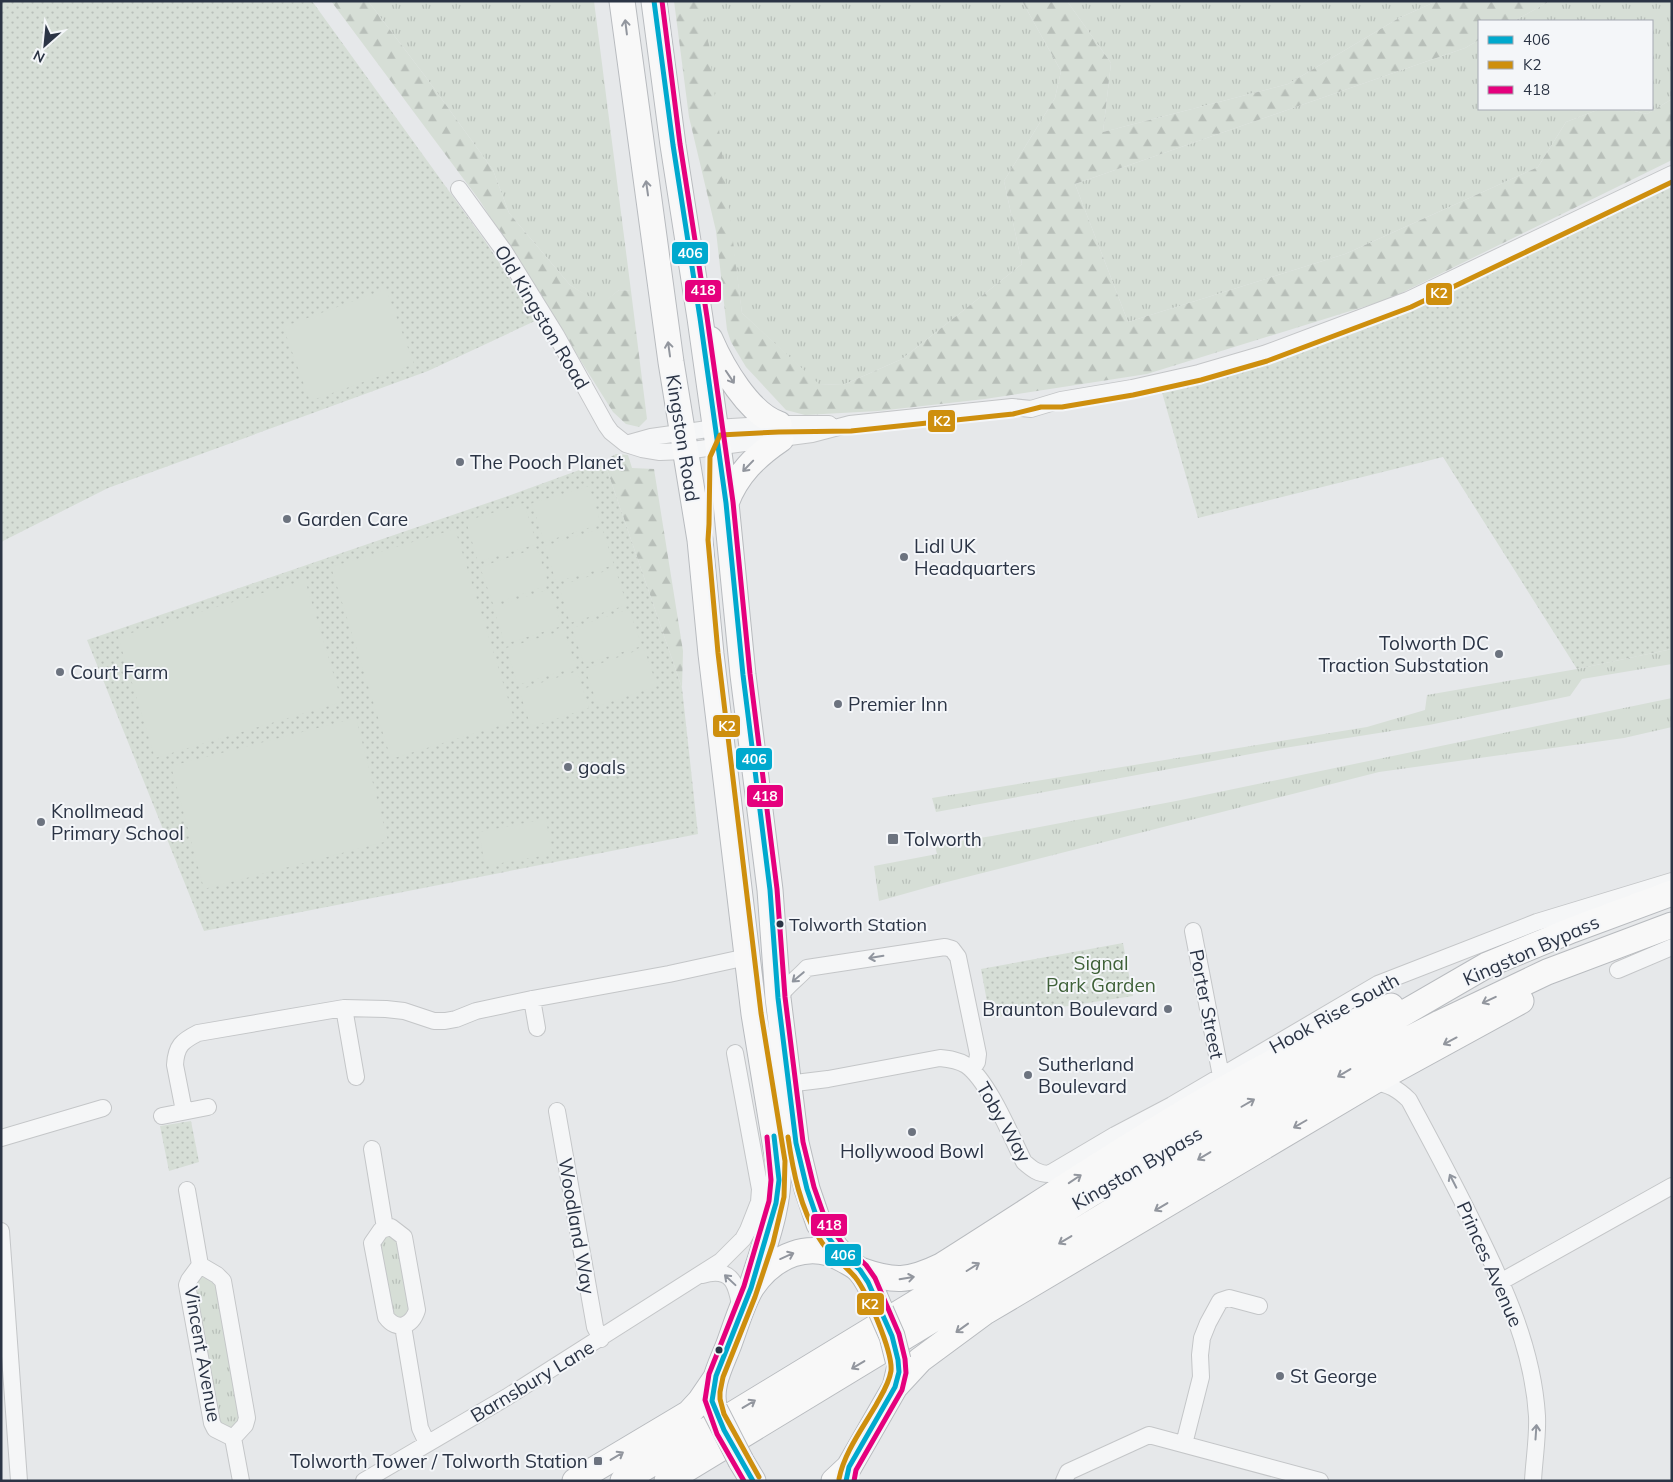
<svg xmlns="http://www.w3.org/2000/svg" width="1673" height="1482" font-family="Mulish,sans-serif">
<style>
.grass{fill:url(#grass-tufts)}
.forest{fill:url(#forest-firs)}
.park{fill:url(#park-dots)}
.pitch{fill:#d6ded6}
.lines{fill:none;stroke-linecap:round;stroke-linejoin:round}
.minor-casing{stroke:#c4c6c8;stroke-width:18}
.highway-casing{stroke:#b8bbbf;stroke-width:27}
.minor{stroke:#f5f6f7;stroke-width:16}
.highway{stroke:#f8f8f8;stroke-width:25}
.highway-bridge-casing{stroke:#b8bbbf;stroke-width:27;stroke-linecap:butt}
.highway-bridge{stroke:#f8f8f8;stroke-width:25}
.bus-1-casing{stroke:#f4f6f9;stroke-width:9}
.bus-2-casing{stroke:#f4f6f9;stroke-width:9}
.bus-3-casing{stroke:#f4f6f9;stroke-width:9}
.bus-1{stroke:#00a9ce;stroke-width:5}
.bus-2{stroke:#ce8f0e;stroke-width:5}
.bus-3{stroke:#e5007d;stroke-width:5}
.oneway{stroke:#92969e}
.oneway2{stroke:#90959e}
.poi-dot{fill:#6c737f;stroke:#f4f6f9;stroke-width:2}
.bus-dot{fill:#2b3445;stroke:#f4f6f9;stroke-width:2}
.labels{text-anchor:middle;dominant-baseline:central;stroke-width:4;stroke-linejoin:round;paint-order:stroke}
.bus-label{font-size:18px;fill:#2b3445;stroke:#f4f6f9;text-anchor:start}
.street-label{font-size:19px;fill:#2b3445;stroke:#f4f6f9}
.poi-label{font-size:19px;fill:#2b3445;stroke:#f4f6f9;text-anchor:start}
.park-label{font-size:19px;fill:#3f6138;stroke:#f4f6f9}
.line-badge{stroke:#f4f6f9;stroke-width:2}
.badge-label{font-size:14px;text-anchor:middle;font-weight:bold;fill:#fff}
</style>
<defs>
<pattern id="grass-tufts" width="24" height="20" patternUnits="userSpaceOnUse" patternTransform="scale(1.25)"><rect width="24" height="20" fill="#d6ded6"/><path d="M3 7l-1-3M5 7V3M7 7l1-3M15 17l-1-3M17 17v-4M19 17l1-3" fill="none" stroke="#b8bfb9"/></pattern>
<pattern id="forest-firs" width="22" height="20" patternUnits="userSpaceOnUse" patternTransform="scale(1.25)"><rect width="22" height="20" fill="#d6ded6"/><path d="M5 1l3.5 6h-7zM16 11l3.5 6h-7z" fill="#b8bfb9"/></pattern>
<pattern id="park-dots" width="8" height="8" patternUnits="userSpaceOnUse" patternTransform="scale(1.25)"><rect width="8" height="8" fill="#d6ded6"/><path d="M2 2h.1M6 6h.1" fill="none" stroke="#b8bfb9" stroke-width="1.8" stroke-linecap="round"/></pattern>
</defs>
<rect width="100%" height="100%" fill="#e6e8ea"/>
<path class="grass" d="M368,1H594L631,291L619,290L601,305L570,285L509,213L493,170L425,76Z
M702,1H1022L1061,71L1055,98L1004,181L1022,264L902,359L843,385L818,384L742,313L721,157Z
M1067,1H1437L1399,18L1288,84L1103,132L1111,63Z
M1550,1H1672V99L1647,114L1626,109H1652V21H1514Z
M1479,40V109H1600L1566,122L1538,167L1345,254L1128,322L1075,184L1465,48Z
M1672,649V664L1582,679L1570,696L1429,725L1278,749L936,812L932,798L1367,727L1425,710L1427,695L1577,669Z
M1672,698V727L1624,738L1379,772L943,883L879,901L874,866L937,854L935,845L992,836L1176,801Z
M386,1236L394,1238L400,1244L411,1309L403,1321L390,1312L379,1241Z
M202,1277L208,1278L218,1286L241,1418L229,1430L221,1427L217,1419L193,1286L195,1279Z"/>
<path class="forest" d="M331,1H368L425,76L493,170L509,213L570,285L601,304L619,290L631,291L647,419L639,427L626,424L613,412L480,201Z
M674,1H703L742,313L819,384L843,385L902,359L1022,264L1004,181L1055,98L1061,71L1022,1H1067L1111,63L1103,132L1288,84L1399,18L1437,1H1550L1514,21H1479V40L1465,48L1075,184L1128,322L1345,254L1538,167L1566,122L1600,109H1626L1647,114L1672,99V160L1389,299L1147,374L985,399L878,411L805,415L786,410L746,367L731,342L727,330L716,231L689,117Z
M616,454L628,455L632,468L654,469L683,651L682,688L604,461Z"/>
<path class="park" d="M1,1H312L485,241L537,320L428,371L108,488L1,542Z
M1672,184V649L1577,669L1443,457L1198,518L1161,389L1288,355L1408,307Z
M604,461L682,688L698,834L204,931L87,640L508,496Z
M1123,943L1133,996L990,1018L981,969Z
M191,1121L199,1162L169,1171L160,1126Z"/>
<path class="pitch" d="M386,289L414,364L310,401L283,327Z
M589,486L601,524L544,542L532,503Z
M524,503L537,544L478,562L466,521Z
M602,528L614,565L556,582L545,546Z
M455,529L515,721L391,759L331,567Z
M537,548L549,585L493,604L480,567Z
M615,568L627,605L570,623L559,586Z
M305,580L342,702L155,758L118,637Z
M550,589L562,626L505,644L493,607Z
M629,609L642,646L584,664L572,628Z
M564,630L576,667L518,685L506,648Z
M644,648L657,686L598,706L585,669Z
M577,671L589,708L531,727L519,690Z
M356,718L388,841L204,889L171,766Z
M546,819L552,854L485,866L479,832Z"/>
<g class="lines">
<defs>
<path id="minor" d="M459,189L504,251L556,335L606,425L611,432L626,444L642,449L660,452L685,451L812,434L850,424L1012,407L1031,409L1061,400L1132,388L1199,373L1264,354L1408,300L1672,174
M626,444L651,437L715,428L779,424H829
M1193,931L1221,1076
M1618,970L1672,947
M778,998C787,985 797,979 807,968L945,947L952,949L958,957L978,1054L977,1062L972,1070
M532,999L537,1028
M344,1008L356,1077
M1373,1082C1389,1084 1398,1089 1409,1100C1432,1143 1455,1185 1476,1229C1505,1288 1533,1349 1537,1416C1538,1437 1534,1460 1533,1481
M787,1084L828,1079L940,1058C949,1059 958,1060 966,1065C988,1080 1011,1136 1024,1162C1032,1169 1038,1174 1049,1174L1115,1135L1172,1105L1378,984L1537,922L1672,881
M184,1111L175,1065C176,1046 182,1041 198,1033L344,1008L386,1009L404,1011L434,1021H445L456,1019L476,1011L532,999L669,974L747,957
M557,1111L595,1327L601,1339
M162,1116L208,1107
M1,1138L103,1108
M372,1149L385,1228
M187,1190L200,1265
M391,1227L404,1237L417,1310C412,1326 397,1332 386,1317L372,1243L381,1230Z
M1,1231L19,1481
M200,1265L217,1275L223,1281L247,1418L245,1425L233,1438L215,1429L212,1423L187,1285L189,1280Z
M702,1275C733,1266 737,1285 741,1311
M1502,1281L1672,1186
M403,1326L420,1428L427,1443
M233,1438L241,1481
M1184,1444L1201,1377L1200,1355L1202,1338L1208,1323L1220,1301L1229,1298L1259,1306
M364,1481L507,1397L721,1261L743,1239L748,1230L759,1202L760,1189L735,1053
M1064,1481L1068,1472L1149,1435L1320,1481"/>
<path id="highway" d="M622,1L671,362L700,540L711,654L754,1014L778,1161C781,1205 764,1246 751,1288
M654,1L673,145L700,318L726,503L743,675L770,890L778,998L796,1143L807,1189L819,1224L836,1248L850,1263
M710,339C722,367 749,414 779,424
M726,503C737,474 756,456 781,439
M860,1270C894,1282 908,1282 941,1266C1087,1174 1230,1073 1391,1006
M895,1387L920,1360L985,1312L1373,1082L1521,1001
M715,1410C708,1387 721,1365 729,1344C735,1328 743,1301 752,1287C773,1256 810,1239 844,1260C849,1263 856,1266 860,1271C870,1282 875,1298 881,1311
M741,1461L753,1481
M575,1481L689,1413L700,1401L715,1379
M623,1481L932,1293L1091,1194L1487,965L1572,930L1672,893
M667,1481L1148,1189L1354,1067L1440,1023L1547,972L1672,925
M834,1481L849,1467L895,1387L899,1370"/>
</defs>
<use href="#minor" class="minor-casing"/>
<use href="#highway" class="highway-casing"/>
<use href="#minor" class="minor"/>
<use href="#highway" class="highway"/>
<defs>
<path id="highway-bridge" d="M881,1311L892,1336L898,1360
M715,1410L741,1461"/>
</defs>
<use href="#highway-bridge" class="highway-bridge-casing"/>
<use href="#highway-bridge" class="highway-bridge"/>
<defs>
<path id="bus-1" d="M654,1L673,145L700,318L726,503L743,675L770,890L778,998L796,1143L807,1189L819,1224L836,1248L860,1270L868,1282L892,1336L898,1360L899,1372L895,1387L849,1467L846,1481
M753,1481L724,1430L712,1401L716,1376L751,1288L776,1203L779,1180L774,1136"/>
<path id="bus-2" d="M788,1137C793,1171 800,1208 819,1238C828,1254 843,1263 855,1277C867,1292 893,1352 891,1371C889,1384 882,1394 876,1405C862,1429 844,1453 839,1479
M759,1477L724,1414L720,1399V1392L723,1377L755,1297L773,1243L784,1197L785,1161L761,1013L718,653L708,540L709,524L710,457L720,435L779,432L851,431L1013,414L1041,407H1062L1133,395L1201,380L1267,361L1411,307L1672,182"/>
<path id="bus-3" d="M662,1L680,144L707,317L733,502L750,674L777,889L785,997L803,1142L814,1187L826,1221L842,1243L866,1265L875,1278L899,1334L905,1359L906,1373L902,1390L856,1470L854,1481
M744,1481L717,1434L705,1400L709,1374L744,1286L769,1201L771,1180L767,1137"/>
</defs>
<use href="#bus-1" class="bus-1-casing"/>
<use href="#bus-2" class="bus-2-casing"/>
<use href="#bus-3" class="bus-3-casing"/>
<use href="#bus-1" class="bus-1"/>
<use href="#bus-2" class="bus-2"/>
<use href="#bus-3" class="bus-3"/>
</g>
<defs><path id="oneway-shaft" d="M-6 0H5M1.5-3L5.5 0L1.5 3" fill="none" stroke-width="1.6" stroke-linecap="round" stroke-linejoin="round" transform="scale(1.25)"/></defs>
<g class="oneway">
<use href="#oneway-shaft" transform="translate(626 27) rotate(-97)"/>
<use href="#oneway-shaft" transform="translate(647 188) rotate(-98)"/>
<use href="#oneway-shaft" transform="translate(669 349) rotate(-98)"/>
<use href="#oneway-shaft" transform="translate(730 377) rotate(56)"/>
<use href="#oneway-shaft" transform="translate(748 466) rotate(134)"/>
<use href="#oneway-shaft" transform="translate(1489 1000) rotate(155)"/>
<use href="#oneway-shaft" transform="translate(1450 1041) rotate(152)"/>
<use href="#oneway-shaft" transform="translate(1344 1073) rotate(149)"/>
<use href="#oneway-shaft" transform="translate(1248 1103) rotate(-30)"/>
<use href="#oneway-shaft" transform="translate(1300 1124) rotate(150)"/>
<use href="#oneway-shaft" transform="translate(1204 1156) rotate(149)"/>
<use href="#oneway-shaft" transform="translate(1075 1179) rotate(-34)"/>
<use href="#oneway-shaft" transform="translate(1161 1207) rotate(149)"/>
<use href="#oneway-shaft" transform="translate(1065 1240) rotate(149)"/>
<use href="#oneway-shaft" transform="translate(787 1256) rotate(-24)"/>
<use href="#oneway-shaft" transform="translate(973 1267) rotate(-32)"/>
<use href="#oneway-shaft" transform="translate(907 1278) rotate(-9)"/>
<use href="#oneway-shaft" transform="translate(962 1328) rotate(144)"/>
<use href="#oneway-shaft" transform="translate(858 1365) rotate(149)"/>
<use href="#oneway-shaft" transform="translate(749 1404) rotate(-31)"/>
<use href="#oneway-shaft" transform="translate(617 1456) rotate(-31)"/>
</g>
<g class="oneway2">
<use href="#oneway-shaft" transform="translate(876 957) rotate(171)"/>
<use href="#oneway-shaft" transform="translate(798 977) rotate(140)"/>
<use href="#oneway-shaft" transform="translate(1453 1181) rotate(-117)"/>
<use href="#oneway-shaft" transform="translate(730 1280) rotate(-137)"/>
<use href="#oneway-shaft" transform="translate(1536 1432) rotate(-86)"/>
</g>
<g class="poi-dot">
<circle cx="460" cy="462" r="5"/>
<circle cx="287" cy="519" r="5"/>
<circle cx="904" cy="557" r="5"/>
<circle cx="1499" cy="654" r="5"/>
<circle cx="60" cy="672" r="5"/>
<circle cx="838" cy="704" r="5"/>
<circle cx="568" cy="767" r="5"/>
<circle cx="41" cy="822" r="5"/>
<rect x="887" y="833" width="12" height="12" rx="2.5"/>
<circle cx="1168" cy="1009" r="5"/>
<circle cx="1028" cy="1075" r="5"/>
<circle cx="912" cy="1132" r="5"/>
<circle cx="1280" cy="1376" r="5"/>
<rect x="593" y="1456" width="10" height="10" rx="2.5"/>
</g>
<g class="bus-dot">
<circle cx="780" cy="924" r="4.5"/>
<circle cx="719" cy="1350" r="4.5"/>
</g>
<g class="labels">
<g class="bus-label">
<text x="789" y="924">Tolworth Station</text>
</g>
<g class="street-label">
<text transform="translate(542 317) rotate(59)">Old Kingston Road</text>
<text transform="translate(683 438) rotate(81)">Kingston Road</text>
<text transform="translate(1531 950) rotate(-24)">Kingston Bypass</text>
<text transform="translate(1207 1004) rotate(79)">Porter Street</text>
<text transform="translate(1334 1013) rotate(-29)">Hook Rise South</text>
<text transform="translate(1004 1122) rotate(60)">Toby Way</text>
<text transform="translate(1137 1168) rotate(-30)">Kingston Bypass</text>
<text transform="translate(577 1226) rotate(80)">Woodland Way</text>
<text transform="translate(1490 1264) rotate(66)">Princes Avenue</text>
<text transform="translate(203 1354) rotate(80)">Vincent Avenue</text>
<text transform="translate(532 1381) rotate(-31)">Barnsbury Lane</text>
</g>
<g class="poi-label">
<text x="470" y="462">The Pooch Planet</text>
<text x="297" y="519">Garden Care</text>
<text x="914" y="546">Lidl UK<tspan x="914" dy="22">Headquarters</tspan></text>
<text x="1489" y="643" text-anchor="end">Tolworth DC<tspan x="1489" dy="22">Traction Substation</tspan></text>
<text x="70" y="672">Court Farm</text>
<text x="848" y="704">Premier Inn</text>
<text x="578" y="767">goals</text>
<text x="51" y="811">Knollmead<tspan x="51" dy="22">Primary School</tspan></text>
<text x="904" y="839">Tolworth</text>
<text x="1158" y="1009" text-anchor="end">Braunton Boulevard</text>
<text x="1038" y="1064">Sutherland<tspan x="1038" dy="22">Boulevard</tspan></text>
<text x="912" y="1151" text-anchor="middle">Hollywood Bowl</text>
<text x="1290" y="1376">St George</text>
<text x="588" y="1461" text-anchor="end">Tolworth Tower / Tolworth Station</text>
</g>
<g class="park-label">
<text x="1101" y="963">Signal<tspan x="1101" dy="22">Park Garden</tspan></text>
</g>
</g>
<g class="line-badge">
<rect x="671" y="241" width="38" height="24" rx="5" fill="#00a9ce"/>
<rect x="684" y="279" width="38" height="24" rx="5" fill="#e5007d"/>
<rect x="1425" y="282" width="28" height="24" rx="5" fill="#ce8f0e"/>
<rect x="927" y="409" width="29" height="24" rx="5" fill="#ce8f0e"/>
<rect x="712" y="714" width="29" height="24" rx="5" fill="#ce8f0e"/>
<rect x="735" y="747" width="38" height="24" rx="5" fill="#00a9ce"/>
<rect x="746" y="784" width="38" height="24" rx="5" fill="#e5007d"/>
<rect x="810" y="1213" width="38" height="24" rx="5" fill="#e5007d"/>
<rect x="824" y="1243" width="38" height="24" rx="5" fill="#00a9ce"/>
<rect x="856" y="1292" width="29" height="24" rx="5" fill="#ce8f0e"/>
</g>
<g class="badge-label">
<text x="690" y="258">406</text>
<text x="703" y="295">418</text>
<text x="1439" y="298">K2</text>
<text x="942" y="426">K2</text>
<text x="727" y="731">K2</text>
<text x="754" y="764">406</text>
<text x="765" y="801">418</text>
<text x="829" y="1230">418</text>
<text x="843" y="1260">406</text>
<text x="870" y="1309">K2</text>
</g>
<rect width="1673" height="1482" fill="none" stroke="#2b3445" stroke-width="5"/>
<rect x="1478" y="20" width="175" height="90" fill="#f4f6f9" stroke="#a4a8b1"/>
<rect x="1488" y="36" width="25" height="8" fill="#00a9ce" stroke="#a4a8b1"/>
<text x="1523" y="45" font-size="15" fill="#2b3445">406</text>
<rect x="1488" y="61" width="25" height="8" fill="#ce8f0e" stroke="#a4a8b1"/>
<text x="1523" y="70" font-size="15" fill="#2b3445">K2</text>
<rect x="1488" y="86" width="25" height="8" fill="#e5007d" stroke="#a4a8b1"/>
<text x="1523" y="95" font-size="15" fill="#2b3445">418</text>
<g transform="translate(45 45) rotate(207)" stroke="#f4f6f9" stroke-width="4" paint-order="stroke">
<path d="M0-4L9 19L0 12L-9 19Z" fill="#2b3445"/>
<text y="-8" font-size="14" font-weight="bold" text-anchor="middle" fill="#2b3445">N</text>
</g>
</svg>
